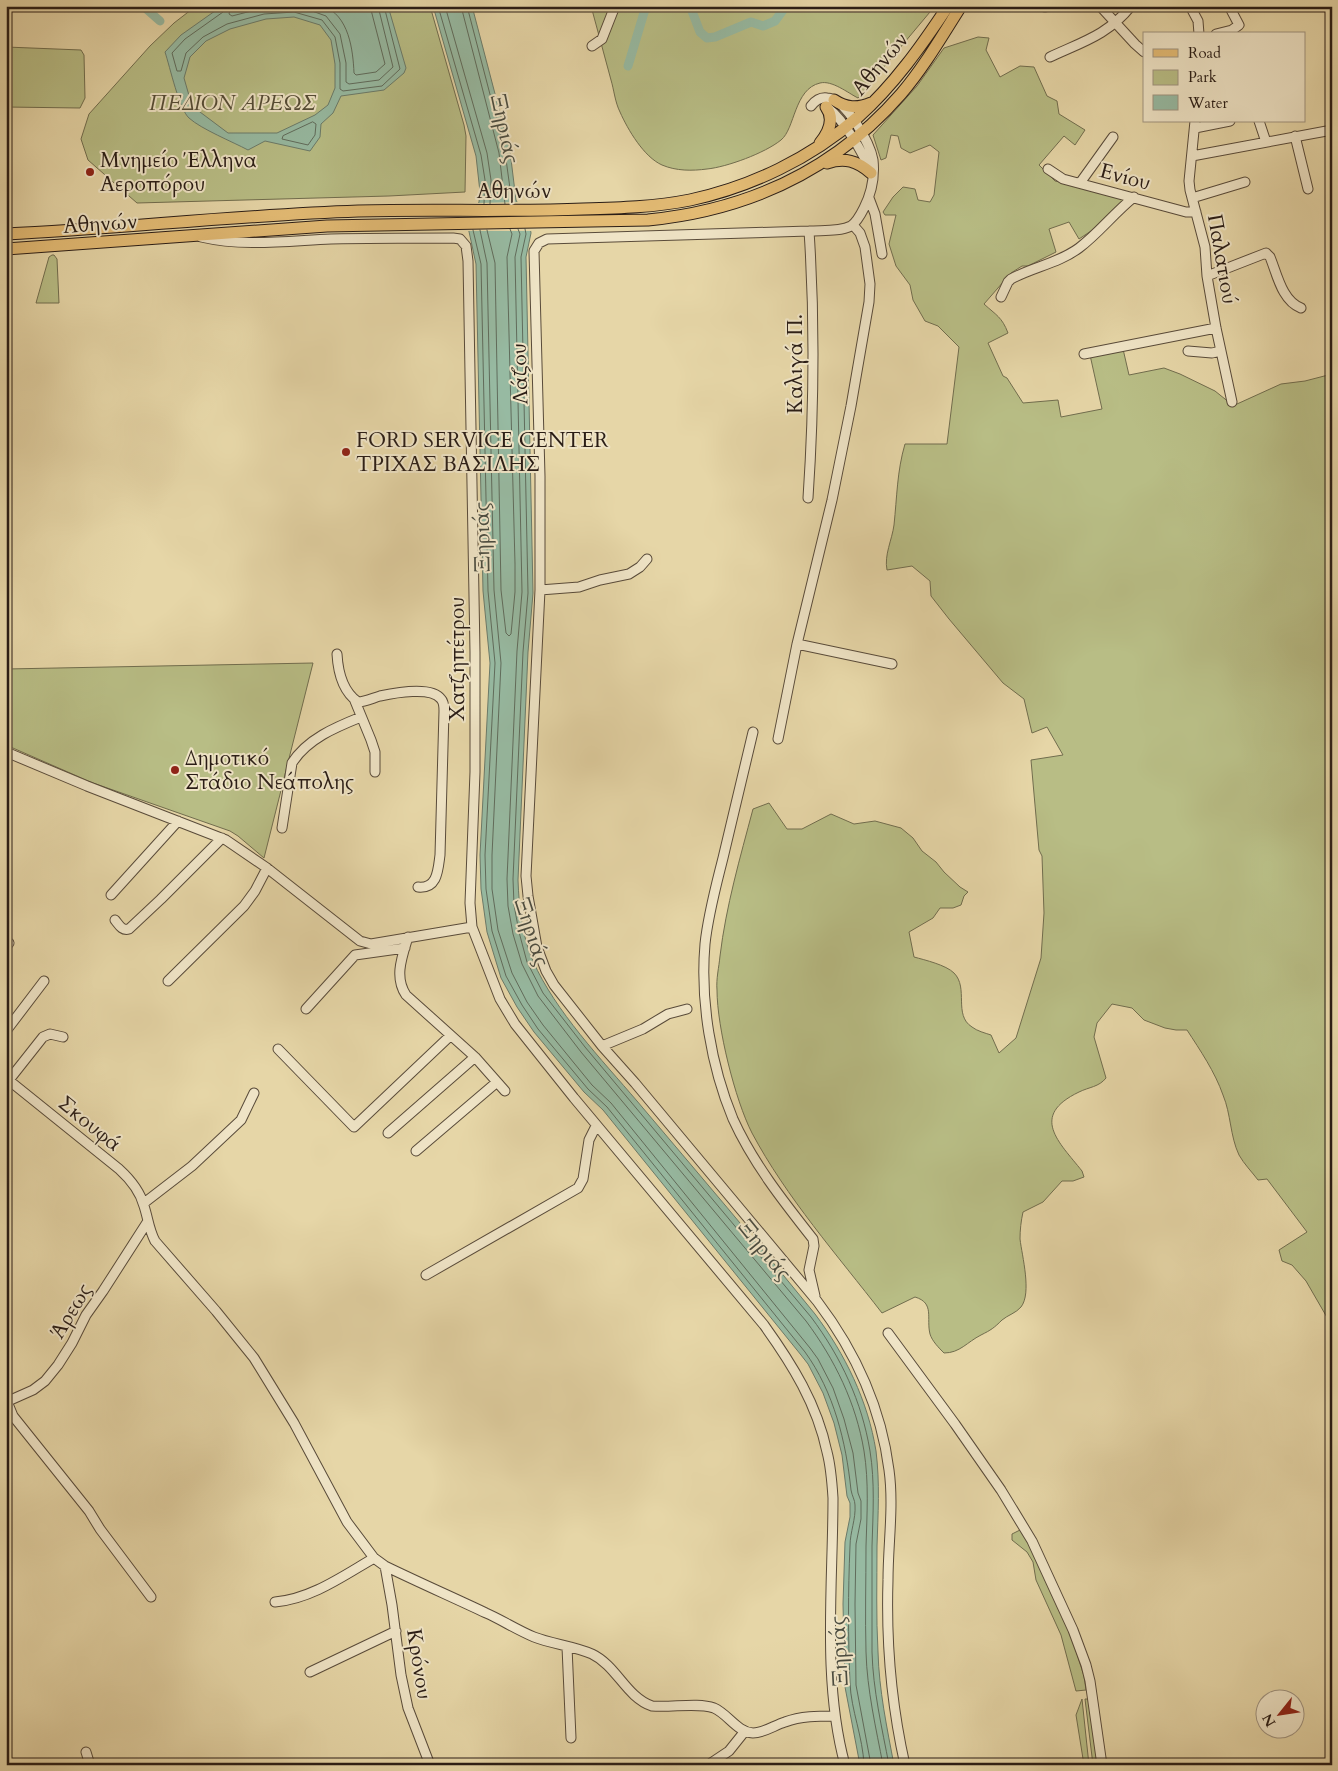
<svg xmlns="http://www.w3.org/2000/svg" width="1338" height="1771" font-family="Cardo,serif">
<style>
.green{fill:#b8bd85;stroke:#716d4e}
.water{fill:#97baa2;stroke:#6b7b6a;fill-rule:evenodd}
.pier{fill:#e6d6a7}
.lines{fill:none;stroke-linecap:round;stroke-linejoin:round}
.shore{stroke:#606c5c;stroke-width:1}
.canal{stroke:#97baa2;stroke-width:9}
.minor-casing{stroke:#594b3a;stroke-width:11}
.major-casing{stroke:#2a1d16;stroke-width:13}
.minor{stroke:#efe4c6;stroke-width:9}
.major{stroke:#e3bb74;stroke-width:11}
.poi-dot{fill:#8f2418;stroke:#efe4c6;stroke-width:2}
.labels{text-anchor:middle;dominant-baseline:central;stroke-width:4;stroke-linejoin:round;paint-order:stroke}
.street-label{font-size:21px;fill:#2a1d16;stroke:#efe4c6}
.park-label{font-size:21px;font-style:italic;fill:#554d37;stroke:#efe4c6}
.poi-label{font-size:21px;fill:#2a1d16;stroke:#efe4c6;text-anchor:start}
.water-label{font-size:22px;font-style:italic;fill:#4b4c40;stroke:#efe4c6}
</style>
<rect width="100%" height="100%" fill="#e6d6a7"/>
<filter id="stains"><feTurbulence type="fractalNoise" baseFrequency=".004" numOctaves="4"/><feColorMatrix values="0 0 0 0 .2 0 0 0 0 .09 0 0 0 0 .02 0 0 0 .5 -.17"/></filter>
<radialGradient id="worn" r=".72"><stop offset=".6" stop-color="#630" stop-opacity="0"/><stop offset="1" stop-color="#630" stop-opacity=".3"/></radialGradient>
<path class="green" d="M196,6H430L464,125L466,136L465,192L389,196L137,203L88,160L81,139L89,114L150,46L174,23Z
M591,6H935L858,98C848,93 832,80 820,83C794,89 795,129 781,140C765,153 727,167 707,169C692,171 676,171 662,165C644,157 628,130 620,112C615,102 614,90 611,80C604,55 598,31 591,6Z
M978,37L989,38L986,50L1000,77L1020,66L1034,67L1047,96L1057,101L1059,114L1085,130L1075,145L1064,136L1039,165L1055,181L1084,187L1125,198L1094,229L1079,239L1069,222L1049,229L1056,252L1028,266H1022L1011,273L984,304C996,315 1002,317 1008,333L988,343L1003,376L1007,378L1023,403L1058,400L1061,417L1102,409L1090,355L1123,349L1129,375L1164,368L1180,374L1215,391L1230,403L1237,404L1281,384L1305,381L1332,374V1326L1306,1281L1292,1265L1282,1261L1279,1250L1307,1232L1267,1179L1258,1180C1252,1172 1244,1164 1239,1155C1230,1136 1231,1114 1223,1095C1215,1072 1200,1050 1187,1030H1176L1165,1028L1144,1020L1132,1008L1112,1004L1097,1023L1094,1037L1106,1078C1099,1087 1089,1087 1079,1092C1029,1116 1059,1142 1082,1171L1084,1177L1073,1181H1062L1043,1202L1023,1212C1021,1221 1020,1230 1020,1239C1022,1256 1032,1293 1021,1307C1016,1313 1008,1315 1002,1320C994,1328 991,1330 981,1335C967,1342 960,1353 944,1353C939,1348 932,1341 930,1334C926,1318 935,1303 915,1297L882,1313C838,1256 786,1197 752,1133C735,1100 717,1027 717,990C716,979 719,967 720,956C726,906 740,858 753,809L769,803L787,829H802L831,814L854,824L875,821L901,828L913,838L922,851L936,862L944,872L960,887L968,892L964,896L961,905L953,908H940L933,918L909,932L914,957C925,960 946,965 954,973C969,988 953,1015 972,1027C977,1031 985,1033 991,1035L999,1053L1016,1038L1041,958L1044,913L1042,856L1039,850L1031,760L1063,755L1047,727L1032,733L1024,699L1003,683L949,619L931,596L930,581L912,566L887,570C884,555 892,540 894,525C897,497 897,471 905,444H947L959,347L938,326L925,321L913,300L910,285L896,266L889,244L896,215H885L883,212L893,197L903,187L915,189L918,200L930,202L934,195L939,152L930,145L910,153L901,148L898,136L891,135L886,158L881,160L873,135L917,86L944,48Z
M6,47L81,50L84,55L85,98L80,108L6,107Z
M52,255H54L57,259L59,303H36L49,257Z
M313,663L264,858L238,836L230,831L93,783L6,745V669Z
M1024,1528L1038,1555L1077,1651V1654L1084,1676L1086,1690L1076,1691L1061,1635L1036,1580L1033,1562L1027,1552L1012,1540V1534Z
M1082,1699L1089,1765H1084L1076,1715Z
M1085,1699H1091L1099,1765H1093Z"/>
<path class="water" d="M222,6H388L406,68L404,73L384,90L341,96L333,113L321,124L320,137L310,151L265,141L248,150C233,142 201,129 189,118C179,109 170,67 165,52L181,35ZM294,17L320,25L331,40L335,64V88L328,105L315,115L277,133H228L192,106L184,78L190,57L206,41L230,29L266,19Z
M433,6H472L510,151L516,200L530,227L531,233L526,257L533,593L528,652L518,880C519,907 522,936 533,961C555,1011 602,1060 637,1101C697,1172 757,1242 815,1314C845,1354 868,1401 876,1451C880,1483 878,1514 877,1546C877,1581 876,1617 878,1652C879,1690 887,1728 894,1765H860L845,1687L843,1604L845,1542L850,1517V1503L847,1496L842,1455L834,1423L823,1393L808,1364L801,1355L603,1110L584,1092L534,1032L517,1007L501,978L487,932L481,889L480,855L490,663L483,591L476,264L468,227L479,202L480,192L476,156Z"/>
<path class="pier" d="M519,202L531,225L532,231H466V227L476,203Z"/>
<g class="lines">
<path class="shore" d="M224,6L223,12L185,39L172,53L177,71H181L186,53L203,37L227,24L264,14L294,12L322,20L335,37L340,63V89L343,91L382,86L400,69L384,6
M231,6L229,14L232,16L263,8L282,6
M298,6L326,16L340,34L346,63V82L349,84L379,80L393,67L378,6
M323,6C349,15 353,50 354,73L356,75L376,72L385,64L370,6
M438,6L481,155L485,180L484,204
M445,6L487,153L491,180L490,204
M461,6L499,153L505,204
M467,6L505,152L512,203
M313,122L316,124L315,135L308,145L282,139L283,136Z
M518,229L520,234L515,257L522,592L517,651L507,879L508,906L513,934L522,964L538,996L581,1052L806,1321C835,1360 856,1403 864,1451C869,1482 867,1514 866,1546C866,1581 865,1617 866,1652C867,1690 876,1728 883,1765
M525,229L526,234L521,257L528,593L523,652L513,879L514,905L519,932L527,962L543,993L585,1047L811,1317C841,1357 862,1402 870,1451C875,1482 873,1514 872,1546C872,1581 872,1617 872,1652C873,1690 882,1728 889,1765
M473,230L481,264L488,591L495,663L485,855L486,889L492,931L506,976L522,1005L538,1029L588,1089L607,1107L805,1352C834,1392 846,1442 851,1490C852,1496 855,1500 855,1505C856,1519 850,1532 850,1546C848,1592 848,1637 850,1683C851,1710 863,1737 864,1765
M480,230L487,263L494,590L501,663L492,855V889L498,930L512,973L527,1002L543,1025L592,1085L611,1103L810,1348L818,1359L833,1388L844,1419L853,1453L858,1493L861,1501V1519L856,1544L855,1604L856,1685L871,1765
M487,230L495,263L501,590L506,633L509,636L511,634L515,592V564L507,257L512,234L510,229"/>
<path class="canal" d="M143,6L160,21
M690,6L700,32L707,38L715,37L751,22L763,26L775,21L786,6
M628,66L646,6"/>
<defs>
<path id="minor" d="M1100,6L1135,44L1144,52
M1190,6L1198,21L1199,34
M1045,7L1046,6
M1216,34L1232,30L1239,25L1229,6
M592,46L602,39L615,6
M1050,57C1082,42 1108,35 1131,6
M811,106C815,101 820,97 827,98C846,99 870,143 873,160C875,178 872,192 864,208C861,214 857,222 851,226C839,232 822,230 809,231L547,239L539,243L534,251L540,476V590L526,876L528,896L537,947L546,971L554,985L602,1046L635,1083L817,1301C855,1351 881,1407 889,1470C894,1506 888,1544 888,1580C886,1643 891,1703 905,1765
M828,108C844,120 864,154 871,173
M1195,121L1189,181L1190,190L1205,247L1207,276L1216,328L1232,402
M1259,121L1266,142
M1195,128L1230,121
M1295,136L1308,189
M1192,156L1332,130
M1048,169L1063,179L1186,212H1196
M1080,183L1113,137
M869,198L875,214L882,254
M1192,198L1245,182
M201,237C244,247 287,241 331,239C372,238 412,238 453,238L460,239L466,246L468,261L475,652V772L470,903L472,927L500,999L515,1024L574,1098L764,1325C792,1364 817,1404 827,1452C831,1467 832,1482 833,1498C833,1584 822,1681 845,1765
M1207,276L1266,253L1270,257C1277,274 1282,301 1301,308
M1001,297L1008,282L1011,279C1033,267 1059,263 1079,248C1099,233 1114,213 1134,197
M1188,351L1212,353L1221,351
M1084,354L1216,328
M808,498C814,409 815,320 809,231
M540,590L579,587L600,580L629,574L640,567L647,559
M797,644L892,664
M337,654C338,672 342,691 358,702C365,702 373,698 380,696C394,693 432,686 441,699C444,702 444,707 444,711L440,855C438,869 438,889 418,887
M355,701L371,740L375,752V772
M753,732C743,774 733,816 723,858C716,886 708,915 705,944C700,1001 711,1066 733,1119C753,1163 783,1201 813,1239L814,1246L809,1270L815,1296
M778,739L797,644L832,500L851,406L869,302L870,284L865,247L860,233L853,225
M6,752L87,786L226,840L267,868L360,941L371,944L472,927
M282,828L292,763C307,739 336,727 361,717
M111,895L178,821
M115,920C119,925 122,931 129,929L161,899L222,838
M408,937C402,957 394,977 406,995L475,1057L505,1091
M6,947L9,943
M168,981L244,906L255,891L267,868
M306,1009L355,955L405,948
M6,1031L44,981
M602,1046L643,1029L668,1014L687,1009
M278,1049L354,1127L450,1036
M6,1078L119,1169C130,1179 140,1191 144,1206C148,1218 149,1230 155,1241L216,1311L254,1358L294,1423L347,1522L374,1558L385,1566C418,1582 452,1597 486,1613C502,1620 517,1630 534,1637C552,1644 574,1646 592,1654C617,1666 626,1697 652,1706C671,1708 697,1702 714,1708C728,1714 737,1732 753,1733C764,1733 775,1725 785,1722C801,1716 818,1716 835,1716
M9,1080L43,1037L50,1034L63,1037
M388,1133L475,1057
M416,1151L497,1082
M144,1203L192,1166L241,1120L254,1093
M426,1275L578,1188L583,1179L589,1140L596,1126
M888,1333L955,1424L1001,1490L1032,1541L1073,1630L1086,1665L1090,1681L1102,1765
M6,1399L13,1416L89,1511L100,1529L151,1597
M6,1402L33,1390L45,1381L58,1365L72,1343L86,1315L103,1291L148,1221
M385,1566L392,1605L401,1675L408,1708L430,1765
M275,1602C311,1599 343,1576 374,1558
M567,1647L571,1738
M310,1672L396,1631
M86,1752L90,1765
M708,1765L729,1751L745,1731"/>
<path id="major" d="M834,100C846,108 857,109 871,103
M820,143C829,132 835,119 826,107
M827,163C845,157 857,161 871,173
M6,234C124,228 241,215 358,211C433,209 508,212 583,209C619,208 655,207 690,200C751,187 811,158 858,117C894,85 922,45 948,6
M6,249L327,226L648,220C748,210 834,171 901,94C924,67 942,36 961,6"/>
</defs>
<use href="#minor" class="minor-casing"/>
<use href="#major" class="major-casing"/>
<use href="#minor" class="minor"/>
<use href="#major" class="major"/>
</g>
<g class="poi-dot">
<circle cx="90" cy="172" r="5"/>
<circle cx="346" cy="452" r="5"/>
<circle cx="175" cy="770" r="5"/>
</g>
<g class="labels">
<g class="street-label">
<text transform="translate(880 64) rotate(-50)">Αθηνών</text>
<text transform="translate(1125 177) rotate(15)">Ενίου</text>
<text x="514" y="191">Αθηνών</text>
<text transform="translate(100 224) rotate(-4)">Αθηνών</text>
<text transform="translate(1222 259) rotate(80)">Παλατιού</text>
<text transform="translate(795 364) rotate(-90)">Καλιγά Π.</text>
<text transform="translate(520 374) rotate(-92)">Λάζου</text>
<text transform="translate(457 659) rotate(-90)">Χατζηπέτρου</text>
<text transform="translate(90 1124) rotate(39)">Σκουφά</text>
<text transform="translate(71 1311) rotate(-59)">Άρεως</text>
<text transform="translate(419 1664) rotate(81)">Κρόνου</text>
</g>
<g class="park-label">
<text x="233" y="103">ΠΕΔΙΟΝ ΑΡΕΩΣ</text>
</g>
<g class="poi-label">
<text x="100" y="160">Μνημείο Έλληνα<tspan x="100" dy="24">Αεροπόρου</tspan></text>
<text x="356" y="440">FORD SERVICE CENTER<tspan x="356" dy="24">ΤΡΙΧΑΣ ΒΑΣΙΛΗΣ</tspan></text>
<text x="185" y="758">Δημοτικό<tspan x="185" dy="24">Στάδιο Νεάπολης</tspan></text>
</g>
<g class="water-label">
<text transform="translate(505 129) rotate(78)">Ξηριάς</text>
<text transform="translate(482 537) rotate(-91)">Ξηριάς</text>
<text transform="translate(532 932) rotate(72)">Ξηριάς</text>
<text transform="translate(765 1250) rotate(51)">Ξηριάς</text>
<text transform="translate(839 1651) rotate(-93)">Ξηριάς</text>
</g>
</g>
<rect width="1338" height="1771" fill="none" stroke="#e6d6a7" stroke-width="25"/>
<rect x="8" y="8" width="1323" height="1756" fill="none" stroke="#2a1d16" stroke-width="2.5"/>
<rect x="12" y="12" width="1313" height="1746" fill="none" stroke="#2a1d16"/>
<rect x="1143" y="32" width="162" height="90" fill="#efe4c6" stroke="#a09480"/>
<rect x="1153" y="49" width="25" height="8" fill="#e3bb74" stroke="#a09480"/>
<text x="1188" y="58" font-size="15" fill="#2a1d16">Road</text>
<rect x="1153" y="70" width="25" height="15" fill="#b8bd85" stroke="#a09480"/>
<text x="1188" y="82" font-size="15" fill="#2a1d16">Park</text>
<rect x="1153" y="95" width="25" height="15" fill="#97baa2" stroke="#a09480"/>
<text x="1188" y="108" font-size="15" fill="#2a1d16">Water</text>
<g transform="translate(1280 1714) rotate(240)"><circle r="24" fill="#efe4c6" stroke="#a09480"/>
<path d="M0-4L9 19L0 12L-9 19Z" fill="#8f2418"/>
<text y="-8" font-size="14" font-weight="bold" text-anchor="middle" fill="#2a1d16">N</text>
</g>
<rect width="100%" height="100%" filter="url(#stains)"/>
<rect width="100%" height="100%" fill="url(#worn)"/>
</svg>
